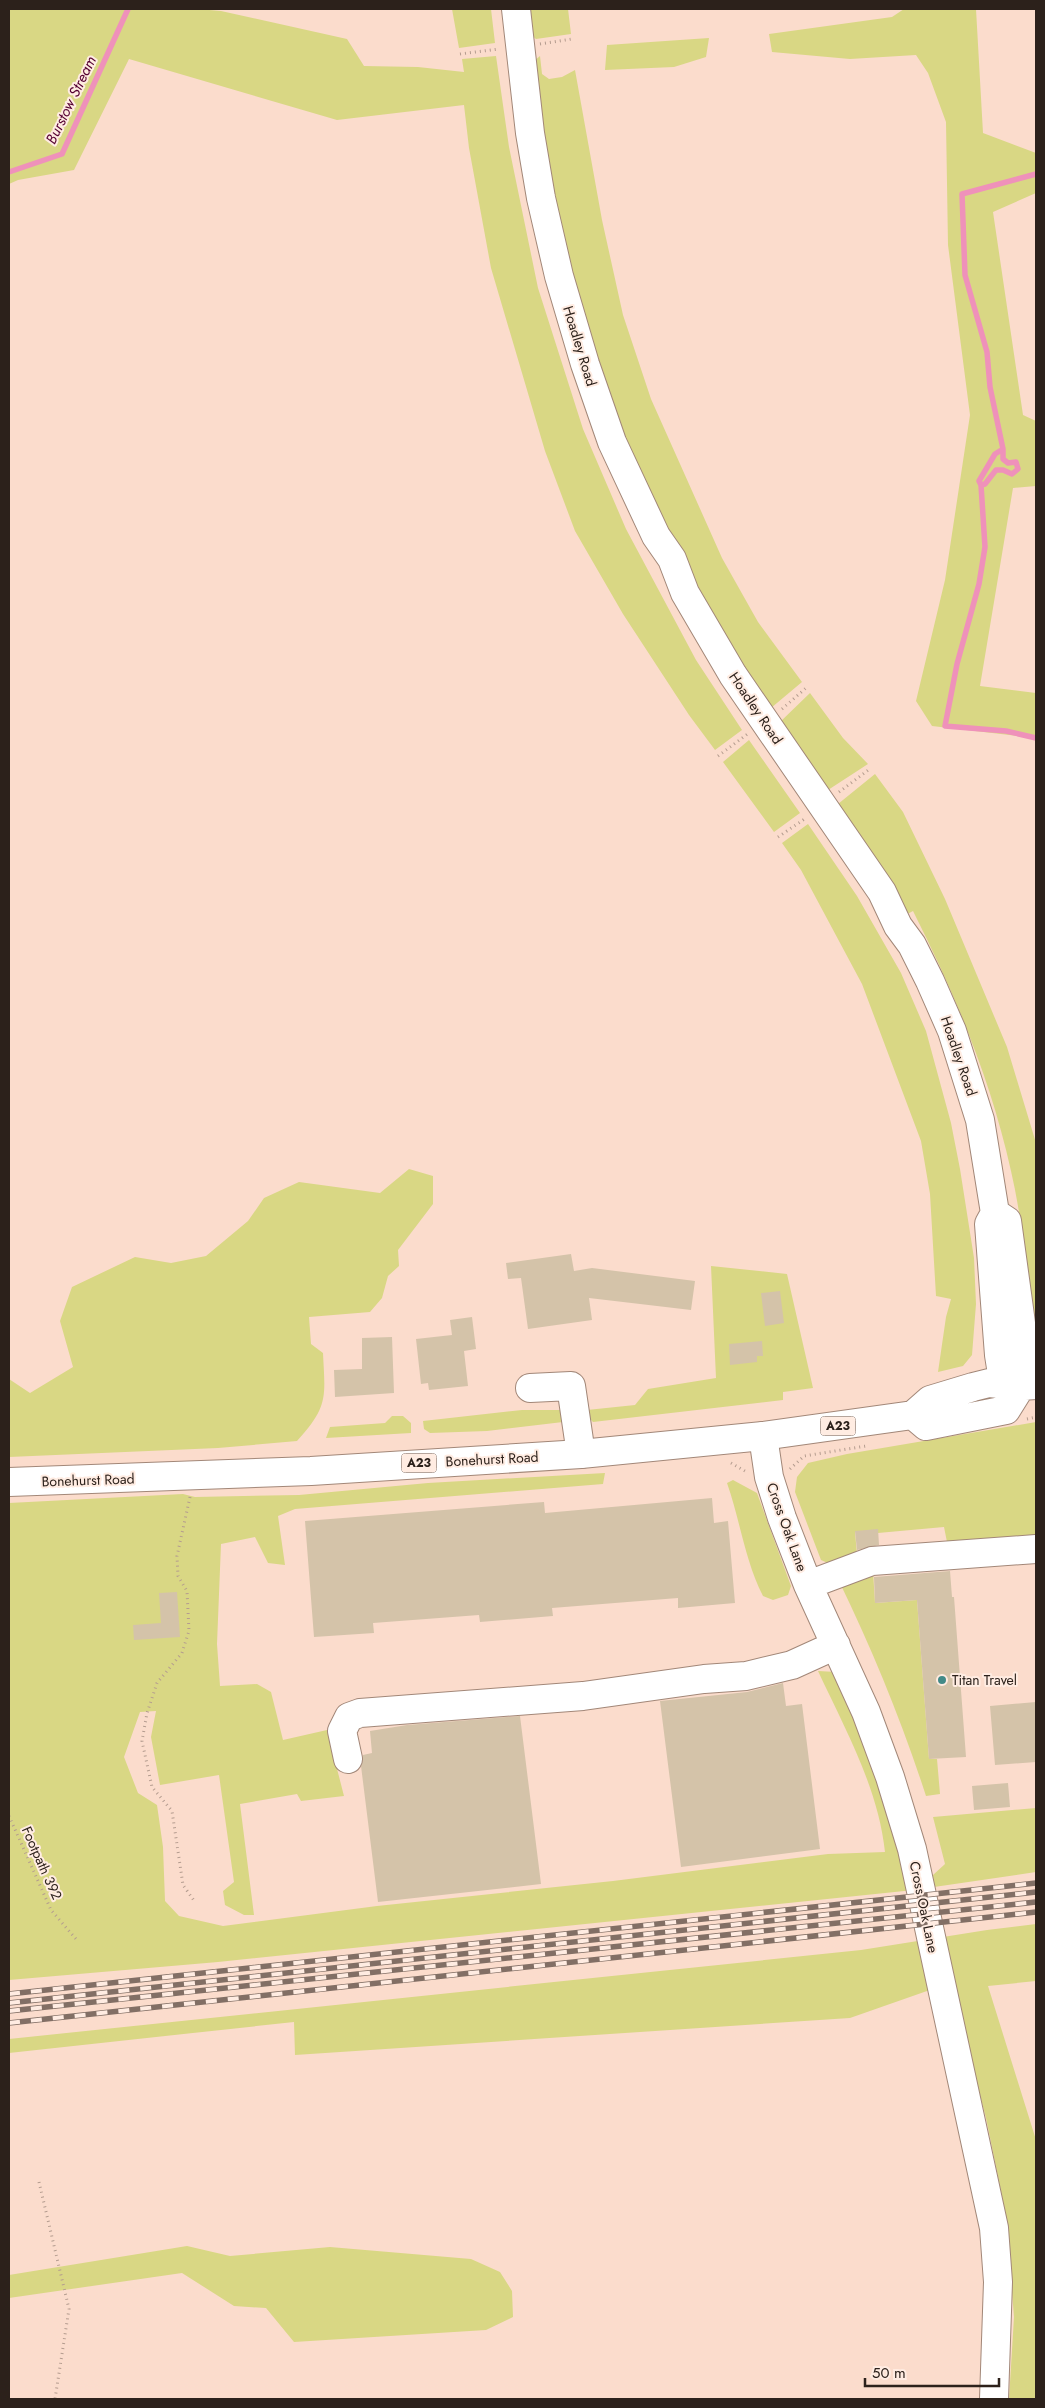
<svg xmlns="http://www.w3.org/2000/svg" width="1045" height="2408" font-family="Jost,sans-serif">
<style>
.green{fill:#d9d784}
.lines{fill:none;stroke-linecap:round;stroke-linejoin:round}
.stream{stroke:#ef91ba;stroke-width:5.5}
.building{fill:#d4c3a9}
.minor-casing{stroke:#a28778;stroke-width:30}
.major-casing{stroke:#a28778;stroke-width:30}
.path{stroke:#b49c8f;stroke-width:3;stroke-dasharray:1 4;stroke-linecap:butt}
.minor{stroke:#fff;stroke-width:28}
.major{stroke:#fff;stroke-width:28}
.rail-casing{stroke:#826f65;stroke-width:5.5}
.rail{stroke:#ffece2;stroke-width:4;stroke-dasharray:11;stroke-linecap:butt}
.poi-dot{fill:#428a88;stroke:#ffece2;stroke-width:2}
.labels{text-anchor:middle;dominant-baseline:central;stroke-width:4;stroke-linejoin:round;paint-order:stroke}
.shield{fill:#ffece2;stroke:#6b5e57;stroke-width:1}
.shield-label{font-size:12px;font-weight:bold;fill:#2c211b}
.street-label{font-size:14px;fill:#2c211b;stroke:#ffece2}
.poi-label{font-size:14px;fill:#2c211b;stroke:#ffece2;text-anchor:start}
.water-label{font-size:15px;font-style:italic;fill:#550032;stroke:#ffece2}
</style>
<rect width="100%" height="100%" fill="#fbdccc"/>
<path class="green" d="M9,9H198L221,11L347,39L364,66L418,67L464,72L462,59L496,56L509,147L538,288L583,429L626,529L696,660L742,730L715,750L689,715L623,614L575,531L545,451L491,268L469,148L464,105L337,120L129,59L74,170L18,180L9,184Z
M452,9H491L495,43L459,48Z
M526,9H568L571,34L536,39L529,33Z
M904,9H976L983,133L1036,153V193L993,212L1023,415L1036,421V486L1013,488L980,686L1036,693V738L932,726L916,701L945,580L970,415L948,245L946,122L928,73L916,55L850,59L772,52L769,34L892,17Z
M709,38L706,57L674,67L605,70L607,45Z
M540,56L542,74L549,79L562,77L575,70L602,220L623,315L651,399L722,558L758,622L802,682L771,708L712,618L629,451L596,360L568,263L543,145L534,61Z
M810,693L843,738L868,764L828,790L779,723Z
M749,740L800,813L774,832L723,762Z
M875,774L903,812L945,899L1007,1047L1036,1143V1324L1033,1314C1026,1267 1022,1218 1011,1171C991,1080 955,994 913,911L900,918L838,804Z
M808,824L857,896L901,973L926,1031L951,1123L960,1169L974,1258L976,1304L972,1355L963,1366L938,1372L946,1317L951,1299L936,1296L930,1194L921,1141L862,984L801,870L782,843Z
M409,1169L433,1176V1204L398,1250L399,1266L388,1276L382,1298L370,1312L309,1317L311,1344L323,1353C325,1397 329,1406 297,1441L218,1448L9,1457V1379L30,1393L73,1367L60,1321L72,1287L135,1257L171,1263L206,1256L248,1221L264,1198L299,1182L380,1193Z
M711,1266L787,1274L813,1388L783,1392V1400L593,1422L589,1418L587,1410L635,1405L648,1389L716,1378Z
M522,1410H560L563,1422L487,1431L430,1433L424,1429L423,1421Z
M392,1416H403L411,1423V1433L326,1438L330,1427L385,1423Z
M1036,1422V1536L947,1542L944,1527L878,1533L855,1532L857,1554L832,1565L821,1560L795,1492L797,1477L808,1463L847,1454Z
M605,1473L603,1484L295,1509L278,1516L285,1565L268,1563L255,1537L221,1544L217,1644L220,1686L257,1684L271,1692L283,1740L327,1730L344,1796L301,1801L297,1794L240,1804L254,1915H244L225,1905L223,1891L234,1882L219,1775L160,1785L151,1737L156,1711L140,1712L124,1757L138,1793L157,1805L163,1847L165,1901L179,1916L223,1926L377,1906L613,1881L828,1854L885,1852C878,1787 845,1729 818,1671L836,1672L852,1699L914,1890L218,1962L9,1980V1503L183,1494L195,1497L299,1495L428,1483Z
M733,1480L757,1493L791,1586L788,1595L773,1600L763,1596C745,1561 740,1520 727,1483Z
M873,1571L875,1603L917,1600L929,1759H937L940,1794L926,1796C902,1722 873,1651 839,1581Z
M1036,1808V1872L934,1887L933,1875L945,1864L933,1817Z
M1036,1924V1981L988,1986L1036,2140V2399H1009L1014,2317L1006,2216L986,2118L952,1988L927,1991L850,2018L295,2055L294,2022L9,2053V2039L861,1950L987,1930Z
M187,2246L230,2256L330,2247L471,2259L500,2272L512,2291L513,2317L486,2330L294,2342L266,2308L234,2306L182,2273L9,2298V2275Z"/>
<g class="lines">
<path class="stream" d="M9,172L62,154L128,9
M1003,449L990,387L987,352L965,275L962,194L1036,174
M981,485L985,484L996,470H1003L1012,474L1018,469L1016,462L1008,463L1003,459V449L995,454L979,481L981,485L985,547L979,584L957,664L945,726L1006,731L1036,738"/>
</g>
<path class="building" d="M571,1254L574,1271L592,1268L695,1281L691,1310L589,1298L592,1320L528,1329L521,1278L508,1279L506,1263Z
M780,1291L784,1323L765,1326L761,1293Z
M472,1317L476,1349L464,1351L468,1386L429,1390L428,1383L421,1384L416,1339L452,1335L450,1320Z
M392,1337L394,1393L335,1397L334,1370L362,1369V1338Z
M762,1341L763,1356H757V1362L730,1365L729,1344Z
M712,1498L714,1523L728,1521L735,1603L678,1608V1598L552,1608L553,1616L480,1622L479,1615L373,1623L374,1633L314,1637L305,1521L544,1502L545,1513Z
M878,1529L879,1545L857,1550L855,1531Z
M950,1571L952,1597H954L966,1757L929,1759L917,1600L875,1603L874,1577Z
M177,1592L180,1637L134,1640L133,1625L161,1623L159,1593Z
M783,1683L786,1706L802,1704L820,1849L681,1867L660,1701L747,1692Z
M1036,1702V1762L995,1765L990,1706Z
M520,1716L541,1884L378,1902L361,1766L363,1755L372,1753L370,1731L407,1725Z
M1008,1783L1010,1807L974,1810L972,1786Z"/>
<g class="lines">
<defs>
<path id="minor" d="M516,9L530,133L541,198L559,276L585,364L612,442L656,536L672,559L685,593L733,675L882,892L898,926L912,945L930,981L952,1031L980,1120L995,1213L1007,1221L1027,1367L1021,1386L1002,1374L999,1355L989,1224L995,1213
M530,1388L571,1386L581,1454
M763,1436L769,1477L782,1518L808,1585L866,1712L890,1777L912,1849L994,2228L998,2282L994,2399
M808,1585L872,1561L1036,1549
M348,1759L342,1731L349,1717L360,1713L583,1696L704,1679L746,1676L792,1665L836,1645"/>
<path id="major" d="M913,1415L926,1426L1006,1410L1021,1386
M9,1482L311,1471L581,1454L763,1436L913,1415L930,1400L973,1387L989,1383L1021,1386L1036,1385"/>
</defs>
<use href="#minor" class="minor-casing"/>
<use href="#major" class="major-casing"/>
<path class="path" d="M540,44L572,39
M460,54L499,49
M782,709L806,688
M718,756L749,733
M839,792L871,768
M778,837L806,818
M1027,1419L1036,1417
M731,1463L745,1471
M790,1469L804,1456L866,1446
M190,1497L177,1556L178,1576L187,1591L189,1631L182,1653L157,1683L147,1713L142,1741L152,1787L172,1811L183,1885L195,1902
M9,1816L51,1910L76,1939
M39,2182L69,2309L55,2399"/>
<use href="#minor" class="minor"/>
<use href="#major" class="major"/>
<defs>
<path id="rail" d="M9,1994L1036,1883
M9,2003L1036,1892
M9,2011L1036,1902
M9,2023L1036,1912"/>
</defs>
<use href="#rail" class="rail-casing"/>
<use href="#rail" class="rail"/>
</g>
<circle class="poi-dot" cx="942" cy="1680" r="5"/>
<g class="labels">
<g class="shield">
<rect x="820.5" y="1416.5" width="35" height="19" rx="4"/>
<rect x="401.5" y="1453.5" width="35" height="19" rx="4"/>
</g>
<g class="shield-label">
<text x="838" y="1426">A23</text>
<text x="419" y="1463">A23</text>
</g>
<g class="street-label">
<text transform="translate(580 346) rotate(73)">Hoadley Road</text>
<text transform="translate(756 708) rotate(56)">Hoadley Road</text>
<text transform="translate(959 1056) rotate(71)">Hoadley Road</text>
<text transform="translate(492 1459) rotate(-3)">Bonehurst Road</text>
<text transform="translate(88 1480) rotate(-2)">Bonehurst Road</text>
<text transform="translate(787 1527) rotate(70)">Cross Oak Lane</text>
<text transform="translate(42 1863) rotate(66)">Footpath 392</text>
<text transform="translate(924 1907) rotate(78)">Cross Oak Lane</text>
</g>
<g class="poi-label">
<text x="952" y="1680">Titan Travel</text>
</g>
<g class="water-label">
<text transform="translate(71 100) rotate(-64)">Burstow Stream</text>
</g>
</g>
<rect width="1045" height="2408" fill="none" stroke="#2c211b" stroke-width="20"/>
<path d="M865 2378v8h134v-8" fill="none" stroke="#2c211b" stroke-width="2.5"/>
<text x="872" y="2378" font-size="15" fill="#2c211b" stroke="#ffece2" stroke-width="4" paint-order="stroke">50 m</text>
</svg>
